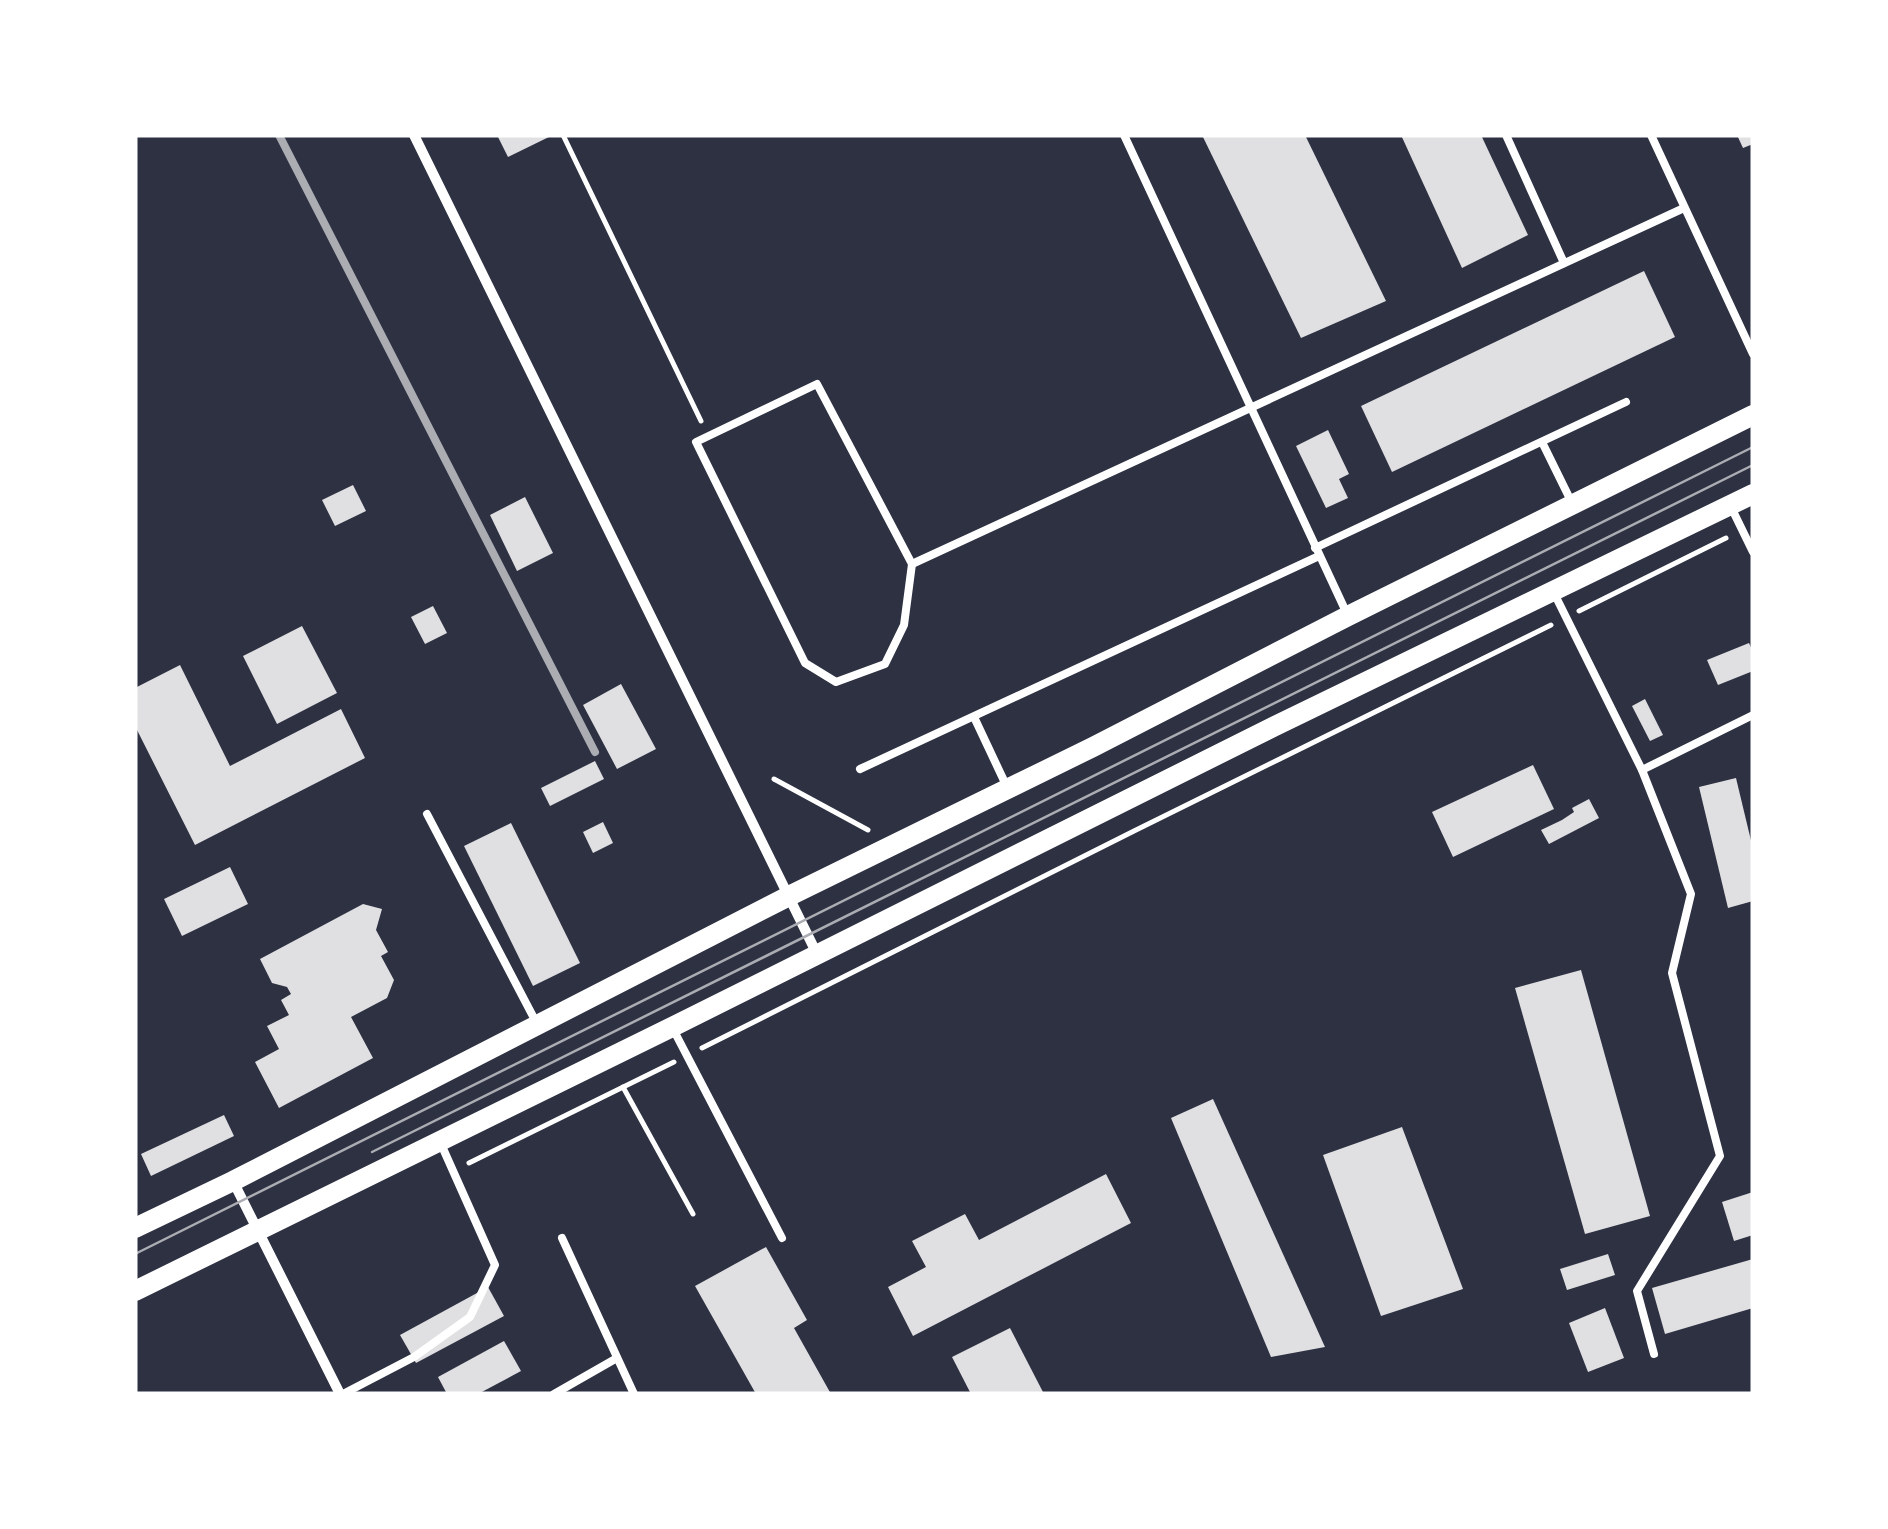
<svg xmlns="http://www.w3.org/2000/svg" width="1888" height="1529" font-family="'Open Sans',sans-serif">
	<rect width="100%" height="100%" fill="#2d3142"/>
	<!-- building -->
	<g fill="#e0e0e3">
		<path d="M497,135H553L508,157Z"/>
		<path d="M1202,135H1305L1386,301L1301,338Z"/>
		<path d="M1401,135H1481L1528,235L1462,268Z"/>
		<path d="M1737,135H1753V144L1743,148Z"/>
		<path d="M1644,271L1675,337L1392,472L1361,406Z"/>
		<path d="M1328,430L1349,474L1339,479L1348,498L1326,508L1296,446Z"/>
		<path d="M353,485L366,511L335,526L322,500Z"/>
		<path d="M525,497L553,553L517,571L490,515Z"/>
		<path d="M433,606L447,633L425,644L411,617Z"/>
		<path d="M302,626L337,693L277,724L243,656Z"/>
		<path d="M1749,643L1753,652V671L1718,685L1707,660Z"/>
		<path d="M180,665L230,766L341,709L365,758L195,845L135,726V688Z"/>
		<path d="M621,684L656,749L617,769L583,705Z"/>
		<path d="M1645,699L1663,735L1650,741L1632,706Z"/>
		<path d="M595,761L604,779L550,806L541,788Z"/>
		<path d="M1533,765L1554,809L1453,857L1432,812Z"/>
		<path d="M1736,778L1753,849V901L1728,908L1699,787Z"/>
		<path d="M1589,799L1599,818L1549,844L1541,830L1562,820L1574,812L1572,808Z"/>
		<path d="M603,822L613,843L593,853L583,832Z"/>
		<path d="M511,823L580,963L533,986L464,846Z"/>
		<path d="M230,867L248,904L182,936L164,899Z"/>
		<path d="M363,904L382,909L376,930L388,952L381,956L394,980L387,998L351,1017L373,1058L279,1108L255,1062L279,1049L267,1026L289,1015L281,1000L291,994L287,987L272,983L260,959Z"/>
		<path d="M1581,970L1650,1216L1585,1234L1515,988Z"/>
		<path d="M1213,1099L1325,1347L1271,1357L1171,1118Z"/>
		<path d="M224,1115L234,1136L151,1176L141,1154Z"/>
		<path d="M1402,1127L1463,1289L1381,1316L1323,1155Z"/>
		<path d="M1106,1174L1131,1223L913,1336L888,1287L926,1267L912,1241L965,1214L979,1240Z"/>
		<path d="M1753,1192V1235L1734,1241L1722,1202Z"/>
		<path d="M766,1247L807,1320L794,1328L831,1394H756L695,1286Z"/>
		<path d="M1608,1254L1615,1275L1567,1290L1560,1269Z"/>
		<path d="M1753,1259V1308L1665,1334L1652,1288Z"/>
		<path d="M488,1287L504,1316L416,1363L400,1335Z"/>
		<path d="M1605,1308L1624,1358L1588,1372L1569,1323Z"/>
		<path d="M1010,1328L1044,1394H971L952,1357Z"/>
		<path d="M504,1341L521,1371L478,1394H447L438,1377Z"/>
	</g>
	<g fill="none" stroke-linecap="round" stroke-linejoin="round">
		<!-- path -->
		<g stroke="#fff" stroke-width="5">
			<path d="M563,135L701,421"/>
			<path d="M1579,611L1726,538"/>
			<path d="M774,779L868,830"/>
			<path d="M702,1048L1134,831L1551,625"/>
			<path d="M623,1087L693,1214"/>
			<path d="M469,1163L674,1062"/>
		</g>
		<!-- service -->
		<g stroke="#fff" stroke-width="8">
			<path d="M1124,135L1348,616"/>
			<path d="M1506,135L1564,263"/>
			<path d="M1651,135L1753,354"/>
			<path d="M817,384L912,564L904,625L885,664L836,682L805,663L696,442Z"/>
			<path d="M1542,442L1571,501"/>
			<path d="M1732,509L1753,552"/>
			<path d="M1315,548L1626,402"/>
			<path d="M912,564L1684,208"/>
			<path d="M1555,595L1642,770L1691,894L1672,973L1720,1156L1637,1291L1654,1354"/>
			<path d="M974,717L1006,785"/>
			<path d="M860,769L1319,556"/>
			<path d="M1642,770L1753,715"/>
			<path d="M427,814L536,1022"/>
			<path d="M672,1027L782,1238"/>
			<path d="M562,1238L634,1394"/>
			<path d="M343,1394L414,1357L470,1317L495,1265L441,1144"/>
			<path d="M554,1394L617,1358"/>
		</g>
		<!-- minor -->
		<g stroke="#fff" stroke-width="10">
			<path d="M414,135L817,954"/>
			<path d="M233,1181L340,1394"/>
		</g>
		<!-- secondary -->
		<g stroke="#fff" stroke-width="20">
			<path d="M135,1228L233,1181L789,896L1093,747L1348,616L1753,415"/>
			<path d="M135,1291L672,1027L1273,727L1753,494"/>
		</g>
		<!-- tram -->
		<g stroke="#abadb3" stroke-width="2.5">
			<path d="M372,1152L1753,465"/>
			<path d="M135,1254L1753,447"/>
		</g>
		<!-- rail -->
		<path stroke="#abadb3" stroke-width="8" d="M279,135L595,752"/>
	</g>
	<!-- border -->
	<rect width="1888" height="1529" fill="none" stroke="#ffffff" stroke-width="275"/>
</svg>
